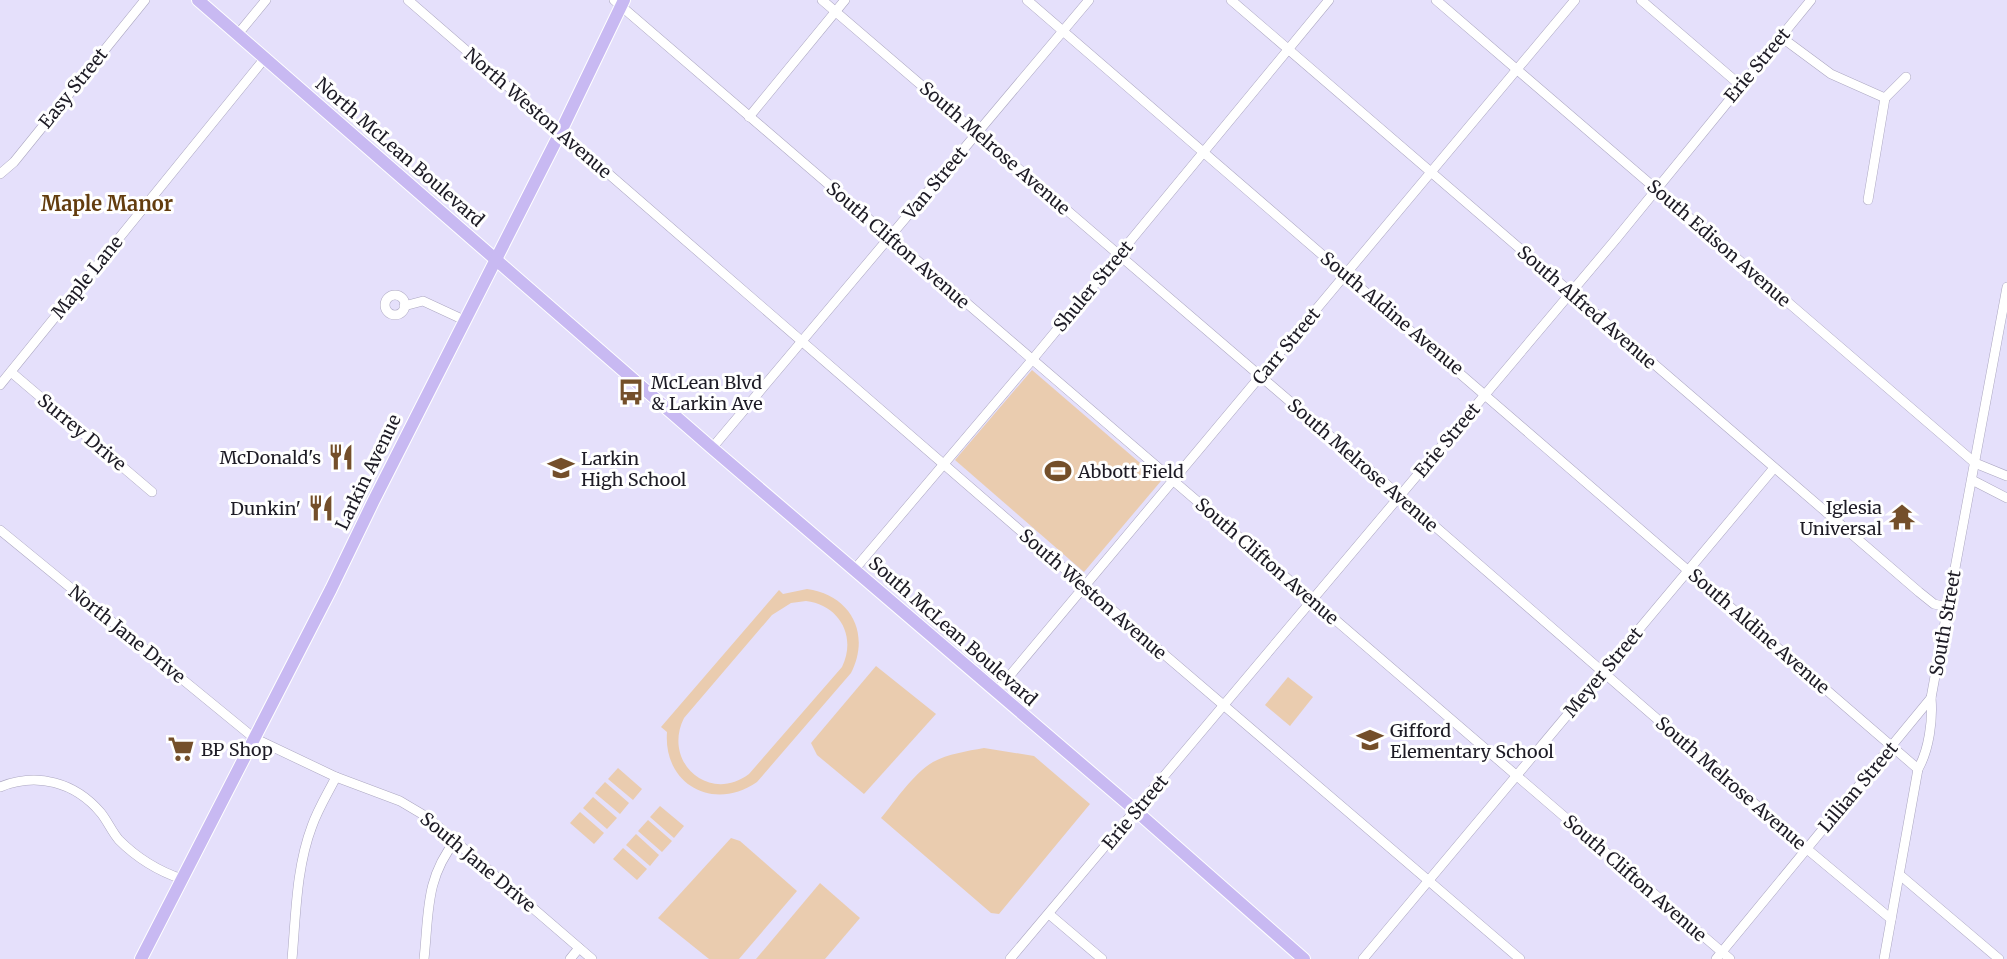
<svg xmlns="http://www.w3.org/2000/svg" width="2007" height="959" font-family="Merriweather,serif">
	<rect width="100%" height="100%" fill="#e5e0fb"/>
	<!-- green -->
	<g fill="#eaccaf" fill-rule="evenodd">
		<path d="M1032,370L1161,481L1084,572L955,460Z"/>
		<path d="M807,589C851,595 871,634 851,673L757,782C714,812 663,785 667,732L661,727L779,590L783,594ZM806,601C839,605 857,636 842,667L749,774C709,804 662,762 684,718L772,615L791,603Z"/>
		<path d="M876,666L936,714L864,794L817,755L811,743Z"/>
		<path d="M1288,677L1313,697L1290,726L1265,705Z"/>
		<path d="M984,748L1034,756L1090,804L999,914L991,913L881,818C897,799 912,775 933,762C948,754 967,751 984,748Z"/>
		<path d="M618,768L642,789L633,800L608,779Z"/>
		<path d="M605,782L629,803L620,814L595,793Z"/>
		<path d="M593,797L617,818L607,829L583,808Z"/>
		<path d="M660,806L684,826L674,838L650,817Z"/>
		<path d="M580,812L604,833L594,844L570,823Z"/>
		<path d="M648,820L672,841L662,852L638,831Z"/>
		<path d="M636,834L659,855L650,866L626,845Z"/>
		<path d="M731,838L740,841L797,891L739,959H709L658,918Z"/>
		<path d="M623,848L647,869L637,880L613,859Z"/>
		<path d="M820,883L860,918L825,959H756Z"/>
	</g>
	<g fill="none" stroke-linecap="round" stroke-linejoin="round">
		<!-- minor casing -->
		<g stroke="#aca7c1" stroke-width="10">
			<g id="minor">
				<path d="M408,0L1075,578L1520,959"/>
				<path d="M614,0L1730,959"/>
				<path d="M822,0L1400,496L1807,849L1891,919"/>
				<path d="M1027,0L1918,769"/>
				<path d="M1231,0L1919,592L1934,604L1947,607"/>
				<path d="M1436,0L1975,463L2007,476"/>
				<path d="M1641,0L1740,85"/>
				<path d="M238,34L266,0"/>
				<path d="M1781,37L1831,74L1885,98L1868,200"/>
				<path d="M1885,98L1906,77"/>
				<path d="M749,117L845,0"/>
				<path d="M0,174L14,162L145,0"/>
				<circle cx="395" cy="305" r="10"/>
				<path d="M404,306L423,301L464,320"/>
				<path d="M11,372L152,492"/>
				<path d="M0,385L265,58"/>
				<path d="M712,448L1089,0"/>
				<path d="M1972,480L2007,498"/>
				<path d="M0,530L254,738L336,777L400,801L427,817L592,959"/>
				<path d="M854,570L1032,360L1329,0"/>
				<path d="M996,692L1575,0"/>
				<path d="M0,787C37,772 75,782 101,813C108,822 112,832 119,840C137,858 158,871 182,879"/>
				<path d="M1900,875L1999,959"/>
				<path d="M1049,914L1102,959"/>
				<path d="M292,959C296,915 296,868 312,826C318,809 328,793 336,777"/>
				<path d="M424,959C429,913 425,878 456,840"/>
				<path d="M570,959L579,948"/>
				<path d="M1010,959L1616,239L1811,0"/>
				<path d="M1363,959L1774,468"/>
				<path d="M1716,959L1931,698"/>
				<path d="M1884,959L1918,769C1929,750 1933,720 1931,698L2007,287"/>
			</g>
		</g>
		<!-- major casing -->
		<g stroke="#fff" stroke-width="14">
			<g id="major">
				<path d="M198,0L712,448L1136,811L1304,959"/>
				<path d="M141,959L331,589L373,502L561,131L624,0"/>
			</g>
		</g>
		<!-- minor -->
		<use href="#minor" stroke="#fff" stroke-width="9"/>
		<!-- major -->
		<use href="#major" stroke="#c8b9f2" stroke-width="12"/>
	</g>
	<!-- icons -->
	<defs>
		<g id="bus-bare" transform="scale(2.07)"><path d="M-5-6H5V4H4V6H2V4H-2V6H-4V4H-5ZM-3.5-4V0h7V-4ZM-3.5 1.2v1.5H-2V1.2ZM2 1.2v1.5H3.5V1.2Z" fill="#744f2a" stroke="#fff" stroke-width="2.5" paint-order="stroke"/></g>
		<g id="restaurant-bare" transform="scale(2.07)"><path d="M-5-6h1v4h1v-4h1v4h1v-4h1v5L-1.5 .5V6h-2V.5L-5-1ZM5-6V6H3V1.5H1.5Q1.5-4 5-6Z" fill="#744f2a" stroke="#fff" stroke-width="2.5" paint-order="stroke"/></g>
		<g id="school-bare" transform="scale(2.07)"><path d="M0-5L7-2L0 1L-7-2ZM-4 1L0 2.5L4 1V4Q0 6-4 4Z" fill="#744f2a" stroke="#fff" stroke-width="2.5" paint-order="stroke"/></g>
		<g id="stadium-bare" transform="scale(2.07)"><path d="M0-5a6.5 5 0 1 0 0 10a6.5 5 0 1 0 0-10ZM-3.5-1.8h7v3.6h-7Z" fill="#744f2a" stroke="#fff" stroke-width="2.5" paint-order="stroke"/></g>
		<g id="temple-bare" transform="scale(2.07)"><path d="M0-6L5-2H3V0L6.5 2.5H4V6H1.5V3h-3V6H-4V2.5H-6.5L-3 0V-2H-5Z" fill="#744f2a" stroke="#fff" stroke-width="2.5" paint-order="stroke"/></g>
		<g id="supermarket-bare" transform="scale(2.07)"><path d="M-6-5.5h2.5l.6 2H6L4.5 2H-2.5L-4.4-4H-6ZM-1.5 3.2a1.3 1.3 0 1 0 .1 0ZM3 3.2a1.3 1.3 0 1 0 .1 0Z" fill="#744f2a" stroke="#fff" stroke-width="2.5" paint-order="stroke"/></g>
	</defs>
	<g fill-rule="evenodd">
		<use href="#bus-bare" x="631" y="392"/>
		<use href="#restaurant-bare" x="341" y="457"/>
		<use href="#school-bare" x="561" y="468"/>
		<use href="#stadium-bare" x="1058" y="471"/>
		<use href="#restaurant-bare" x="321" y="508"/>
		<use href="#temple-bare" x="1902" y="517"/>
		<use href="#school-bare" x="1370" y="740"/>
		<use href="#supermarket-bare" x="181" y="749"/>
	</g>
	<g text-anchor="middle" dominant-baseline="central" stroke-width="6" stroke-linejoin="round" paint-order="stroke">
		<!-- street labels -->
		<g font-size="18" fill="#1d1b25" stroke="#fff">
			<text transform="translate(1757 65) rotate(-50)">Erie Street</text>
			<text transform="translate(73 88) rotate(-51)">Easy Street</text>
			<text transform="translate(538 113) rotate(41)">North Weston Avenue</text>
			<text transform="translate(995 148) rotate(41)">South Melrose Avenue</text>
			<text transform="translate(400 152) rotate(41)">North McLean Boulevard</text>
			<text transform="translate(935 183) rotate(-50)">Van Street</text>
			<text transform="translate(1719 243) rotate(41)">South Edison Avenue</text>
			<text transform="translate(898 245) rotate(41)">South Clifton Avenue</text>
			<text transform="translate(87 277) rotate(-51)">Maple Lane</text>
			<text transform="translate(1093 286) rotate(-50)">Shuler Street</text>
			<text transform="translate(1587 307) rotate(41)">South Alfred Avenue</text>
			<text transform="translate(1392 313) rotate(40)">South Aldine Avenue</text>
			<text transform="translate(1286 346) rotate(-50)">Carr Street</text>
			<text transform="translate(82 432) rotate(40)">Surrey Drive</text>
			<text transform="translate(1447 440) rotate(-50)">Erie Street</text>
			<text transform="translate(1363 465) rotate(41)">South Melrose Avenue</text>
			<text transform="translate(368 472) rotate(-64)">Larkin Avenue</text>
			<text transform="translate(1267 561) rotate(41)">South Clifton Avenue</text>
			<text transform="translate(1093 594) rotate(41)">South Weston Avenue</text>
			<text transform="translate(1945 623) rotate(-80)">South Street</text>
			<text transform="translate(953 631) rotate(41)">South McLean Boulevard</text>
			<text transform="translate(1759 631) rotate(41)">South Aldine Avenue</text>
			<text transform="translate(127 634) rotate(39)">North Jane Drive</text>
			<text transform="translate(1603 672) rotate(-50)">Meyer Street</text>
			<text transform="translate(1731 783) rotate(41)">South Melrose Avenue</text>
			<text transform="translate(1858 787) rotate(-50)">Lillian Street</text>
			<text transform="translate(1135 812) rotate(-50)">Erie Street</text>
			<text transform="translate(478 862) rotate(40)">South Jane Drive</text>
			<text transform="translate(1635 878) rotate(41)">South Clifton Avenue</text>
		</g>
		<!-- poi labels -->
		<g font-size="18" fill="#1d1b25" stroke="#fff" text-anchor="start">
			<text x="651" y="382">McLean Blvd<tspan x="651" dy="21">&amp; Larkin Ave</tspan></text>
			<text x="321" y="457" text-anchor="end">McDonald's</text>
			<text x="581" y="458">Larkin<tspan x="581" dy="21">High School</tspan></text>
			<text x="1078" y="471">Abbott Field</text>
			<text x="1882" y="507" text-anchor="end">Iglesia<tspan x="1882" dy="21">Universal</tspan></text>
			<text x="301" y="508" text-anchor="end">Dunkin'</text>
			<text x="1390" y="730">Gifford<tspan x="1390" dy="21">Elementary School</tspan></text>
			<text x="201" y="749">BP Shop</text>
		</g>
		<!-- neighbourhood labels -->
		<g font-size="20" font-weight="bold" fill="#633c0e" stroke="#fff">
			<text x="107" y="203">Maple Manor</text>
		</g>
	</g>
</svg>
